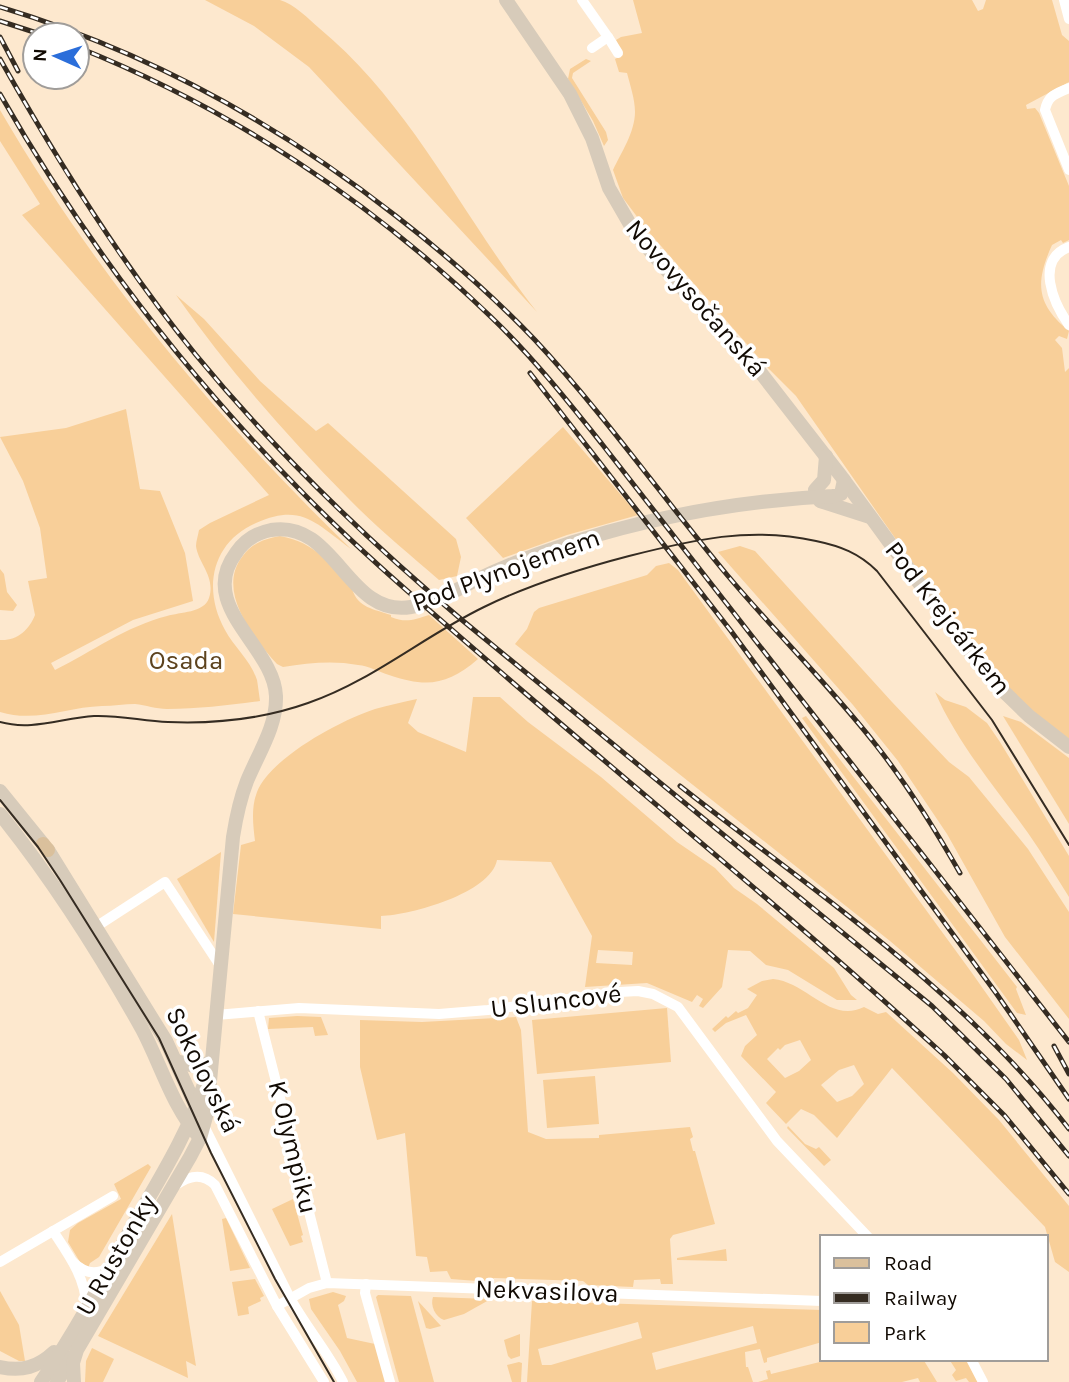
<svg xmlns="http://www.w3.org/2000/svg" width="1069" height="1382" font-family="Karla,sans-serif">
	<rect width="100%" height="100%" fill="#fde8ce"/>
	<!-- green -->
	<g fill="#f8cf99" fill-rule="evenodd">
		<path d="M205,0C220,0 269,0 280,0C294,4 309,19 319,28C412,105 464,219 537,312L309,67L254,26Z"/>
		<path d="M633,0H972L978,11L983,9L986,0H1052L1062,35L1069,41V82L1026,105L1027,109L1035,108L1039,113L1069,186V240L1063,243L1061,240L1052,245C1035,283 1036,304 1069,331L1067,339L1059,336L1055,340L1062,348L1065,372L1069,368V739L1028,708L982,658L902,548L796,396L766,366L647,230L623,198L613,170C621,153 635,132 635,112C635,99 630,85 627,73L619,72L615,59L623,55L616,40L621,37L642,33Z"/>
		<path d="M586,59L591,61L573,73L572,78L606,132L608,140L604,146L593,121L568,79L570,69Z"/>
		<path d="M0,110C95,274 216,418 351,549C315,523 302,503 256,523C212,542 202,589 225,630C234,647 251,661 257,680C258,686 259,694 260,701C229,705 199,709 167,709C156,709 146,705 135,704C125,704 113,706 102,706C67,707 36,723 0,712V640C17,641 29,630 35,615L28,581L47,578L40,528L23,481L0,437L66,428L126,409L140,489L160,491L185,553L193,601L133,620L51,663L55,670C91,652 127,626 167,616C180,612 204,613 209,598C216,577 198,563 196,546C196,541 198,536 199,530L210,523L269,495L22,215L40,204L0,141Z"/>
		<path d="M176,295L204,319L260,381L316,431L328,423L456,539L461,557L457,576L439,580C408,553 376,527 348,498C285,434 227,368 176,295Z"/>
		<path d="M563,427L638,515L567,535L503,558L466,518Z"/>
		<path d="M280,536C317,543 328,563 352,589C358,608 374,609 391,615V617C405,623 414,620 429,615L478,659C448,685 427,688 389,675C379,672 369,666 358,665C333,660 308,663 283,667L277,664C254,639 216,591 242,557C252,543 264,539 280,536Z"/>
		<path d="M740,546L755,551L892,702L949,762L969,777L1028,849L1069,912V1019L1005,937L947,834L898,761L853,705L718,552Z"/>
		<path d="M669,563L678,570L972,973L1019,1040L1027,1060L1006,1044L984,1021L890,941L515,644L527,629L534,612L539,608L647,575L656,566Z"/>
		<path d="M0,569L4,574L7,592L17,605L13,611L0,610Z"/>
		<path d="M935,692L945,700L966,707L987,723L1000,742L1069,856V897C1055,875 1042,853 1028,833C995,787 958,744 935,692Z"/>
		<path d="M473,697H500L528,722L601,777L677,842L715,868L734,888L757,904L834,968L851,995L857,1000H837L788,970L766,965L750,951L728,950L722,987L703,1008L699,1006L703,999L697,995L692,1002L647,983L585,987L592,936L551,862L497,860C491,893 411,915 381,916V929L233,914L241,845L255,841C253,825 251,807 257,792C270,758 341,720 375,709C389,705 403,702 417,699L408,723L418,732L466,752ZM598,950L633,952L632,965L596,963Z"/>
		<path d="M806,716L1017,987L1016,989L1026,1015L1017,1013L802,718Z"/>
		<path d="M1003,716L1021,722L1069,758V824Z"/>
		<path d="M221,852L214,942L177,879Z"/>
		<path d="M773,979C807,982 830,1024 864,1007L878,1014L886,1012L953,1073L999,1120L1069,1206V1272L1055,1262L1045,1227L892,1068L837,1138L814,1115L801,1109L786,1124L766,1103L776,1092L741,1056L745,1046L757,1035L746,1015L726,1023L715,1032L712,1029L726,1016L728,1018L736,1011L738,1013L748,1008L757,995L747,989L762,981ZM800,1040L811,1060L799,1071L785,1078L767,1059L778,1048L780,1050L785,1045ZM854,1065L864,1084L852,1096L837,1102L821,1085L839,1070Z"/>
		<path d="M667,1008L671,1062L537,1074L532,1020Z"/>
		<path d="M297,1016L321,1017L328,1035L315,1036L313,1027L268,1029L269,1018Z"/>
		<path d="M516,1017L521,1030L528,1132L546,1139L599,1138V1135L690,1127L693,1137L690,1139L693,1151H695L715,1224L673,1235L670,1239L673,1284H661L660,1279L634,1280L633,1287L588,1285L583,1281L494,1278L490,1282L451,1279L447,1271L430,1272L427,1257L416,1256L405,1133L377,1140L360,1067V1020L422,1022Z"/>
		<path d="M595,1076L599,1124L547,1128L543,1080Z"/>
		<path d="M788,1126L805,1144L816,1149L819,1147L831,1160L824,1166L787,1128Z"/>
		<path d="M148,1164L151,1167L99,1257L90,1263L88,1268L80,1262L68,1242L70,1230L78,1223L121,1199L114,1184Z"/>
		<path d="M293,1199L303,1235L301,1236L303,1242L290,1246L272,1209Z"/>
		<path d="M172,1214L196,1366L186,1361L188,1378L98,1336Z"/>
		<path d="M226,1218L250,1268L230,1271L222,1219Z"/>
		<path d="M726,1249L727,1261L677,1260V1258Z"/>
		<path d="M255,1279L264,1296L260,1298L261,1301L248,1307L249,1314L238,1316L232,1282Z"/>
		<path d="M0,1291L19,1325L25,1361H19L0,1351Z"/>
		<path d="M333,1292L346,1296L344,1301L338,1305L347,1338L375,1344L386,1382H357L340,1351L311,1309L309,1299Z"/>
		<path d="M378,1295L411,1296L434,1382H399L376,1297Z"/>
		<path d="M433,1297L489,1299V1300L464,1314L444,1320C435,1317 430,1305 433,1297Z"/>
		<path d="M418,1301L441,1326L430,1329L426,1328Z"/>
		<path d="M532,1301L822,1310V1342L767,1358V1362L764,1363L760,1349L745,1352L746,1367H748L753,1382H527ZM638,1322L642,1338L551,1365H542L538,1349ZM753,1326L757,1343L656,1370L652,1353Z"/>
		<path d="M520,1334V1356L511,1359L508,1356L504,1340Z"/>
		<path d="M92,1348L114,1359L103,1382H85L86,1361Z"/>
		<path d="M832,1359H923L937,1382H920L918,1378L902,1382H758L768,1379L766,1371L770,1370L771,1374Z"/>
		<path d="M949,1359H966L978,1382H969L966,1378L956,1381L952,1375L956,1370Z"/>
		<path d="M519,1362L522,1363L521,1382H512L507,1365Z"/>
	</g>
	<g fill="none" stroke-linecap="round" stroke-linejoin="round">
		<!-- street -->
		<g stroke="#fff" stroke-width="10">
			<path d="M582,0L608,37L592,48"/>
			<path d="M1064,0L1069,19"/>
			<path d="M608,37L618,53"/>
			<path d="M1069,88C1056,94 1048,95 1045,110L1069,170"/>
			<path d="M1069,247C1034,260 1054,304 1069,325"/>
			<path d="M91,930L165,882L221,967"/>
			<path d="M258,1011L327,1283"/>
			<path d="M216,1015L299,1008L439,1014L488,1010L620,992L638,991L653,994L678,1007L777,1141L868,1237"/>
			<path d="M204,1126L290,1298C306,1327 328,1352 343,1382"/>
			<path d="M176,1185C189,1176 202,1172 215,1185L277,1306L324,1382"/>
			<path d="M53,1231C68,1254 86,1278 86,1306"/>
			<path d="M0,1262L113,1196"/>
			<path d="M73,1262C84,1273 96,1276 109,1267"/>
			<path d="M366,1284L365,1293L390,1382"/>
			<path d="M277,1306L309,1288L327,1283L822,1301"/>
			<path d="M971,1359L983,1382"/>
		</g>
		<!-- secondary -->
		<g stroke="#d7cbba" stroke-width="14">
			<path d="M506,0L570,94L592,138L609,188L635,233L681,287L754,364L841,476L962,642L996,684L1029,716L1069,747"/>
			<path d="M815,490L824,480L826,456"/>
			<path d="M820,501L870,517"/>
			<path d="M0,791L43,844"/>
			<path d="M0,814C54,881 100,954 142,1029C161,1065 173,1108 200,1138"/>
			<path d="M48,850L166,1041L197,1109"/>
			<path d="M176,1061L194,1066L210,1063"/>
			<path d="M0,1367C22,1372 38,1367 54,1352"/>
			<path d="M41,1382C75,1332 104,1278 133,1225C160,1178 189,1132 205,1081"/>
			<path d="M57,1382L72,1357"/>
			<path d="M74,1382L73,1363L77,1350L190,1157L200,1138L207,1113L233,837C236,818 240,799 247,781C258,754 277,726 276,696C274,646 196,606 236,553C244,541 256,533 271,530C336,519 347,618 411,607C433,604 454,591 474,581C495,571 516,562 538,554C633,520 732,501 833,496L841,494L844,480"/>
		</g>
		<!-- primary -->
		<path stroke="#dac09c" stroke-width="14" d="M43,844L48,850"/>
		<!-- tram -->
		<g stroke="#352c22" stroke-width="2">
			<path d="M0,722C32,731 62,718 94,716C119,715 143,721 168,722C216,724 263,719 308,703C372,681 424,636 484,607C531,584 579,569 629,556C692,540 751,526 816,541C840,546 859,553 877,571L992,720L1069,845"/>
			<path d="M0,800L38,847L60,880L159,1038L211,1153L275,1279L334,1382"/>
		</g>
		<!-- rail casing -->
		<g stroke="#352c22" stroke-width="5">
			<g id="rail">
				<path d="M0,7C146,51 276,122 396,216C445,254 492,295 535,340C604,414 663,498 728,576C776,633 830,686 876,745C908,786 935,829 960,873"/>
				<path d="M0,21L43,35"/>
				<path d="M0,37L18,71"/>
				<path d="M77,47C230,108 371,201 490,316C531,355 566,399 602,444L1069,1042"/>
				<path d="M0,59C58,162 121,263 196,355C276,452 366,539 462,620L932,1006L1006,1079L1069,1156"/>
				<path d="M0,94C82,238 183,371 299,489C366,558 439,618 511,681C655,805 803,926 944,1055L1005,1116L1069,1194"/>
				<path d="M530,373L731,631L996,993L1069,1099"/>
				<path d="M680,786C815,892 964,992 1069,1129"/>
				<path d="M1054,1046L1069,1074"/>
			</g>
		</g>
		<!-- rail -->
		<use href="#rail" stroke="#fff" stroke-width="2.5" stroke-dasharray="8" stroke-linecap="butt"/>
	</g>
	<g text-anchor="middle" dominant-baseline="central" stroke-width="7" stroke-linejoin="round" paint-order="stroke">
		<!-- street labels -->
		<g font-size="26" fill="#110a03" stroke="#fff">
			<text transform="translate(696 298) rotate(49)">Novovysočanská</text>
			<text transform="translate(506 570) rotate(-20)">Pod Plynojemem</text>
			<text transform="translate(948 618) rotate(52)">Pod Krejcárkem</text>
			<text transform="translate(556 1001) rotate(-7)">U Sluncové</text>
			<text transform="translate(203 1070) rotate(64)">Sokolovská</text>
			<text transform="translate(293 1147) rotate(76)">K Olympiku</text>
			<text transform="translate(116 1255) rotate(-60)">U Rustonky</text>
			<text transform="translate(547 1291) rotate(2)">Nekvasilova</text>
		</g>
		<!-- park labels -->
		<g font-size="26" fill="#5d431e" stroke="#fff">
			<text x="186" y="660">Osada</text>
		</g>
	</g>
	<!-- legend -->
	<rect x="820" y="1235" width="228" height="126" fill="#ffffff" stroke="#a09d9a" stroke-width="2"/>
	<rect x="834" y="1258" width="35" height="10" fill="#dac09c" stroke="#a09d9a" stroke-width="2"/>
	<text x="884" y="1270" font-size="21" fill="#110a03">Road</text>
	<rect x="834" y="1293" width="35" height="10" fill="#352c22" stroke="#a09d9a" stroke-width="2"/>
	<text x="884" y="1305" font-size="21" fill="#110a03">Railway</text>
	<rect x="834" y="1322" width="35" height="21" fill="#f8cf99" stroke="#a09d9a" stroke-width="2"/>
	<text x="884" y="1340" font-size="21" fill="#110a03">Park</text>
	<!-- north arrow -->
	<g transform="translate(56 56) rotate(273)"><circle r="33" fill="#ffffff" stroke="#a09d9a" stroke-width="2"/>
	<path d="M0-5L12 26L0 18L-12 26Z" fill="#2b6eda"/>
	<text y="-10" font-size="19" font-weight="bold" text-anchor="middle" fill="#110a03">N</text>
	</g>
</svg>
